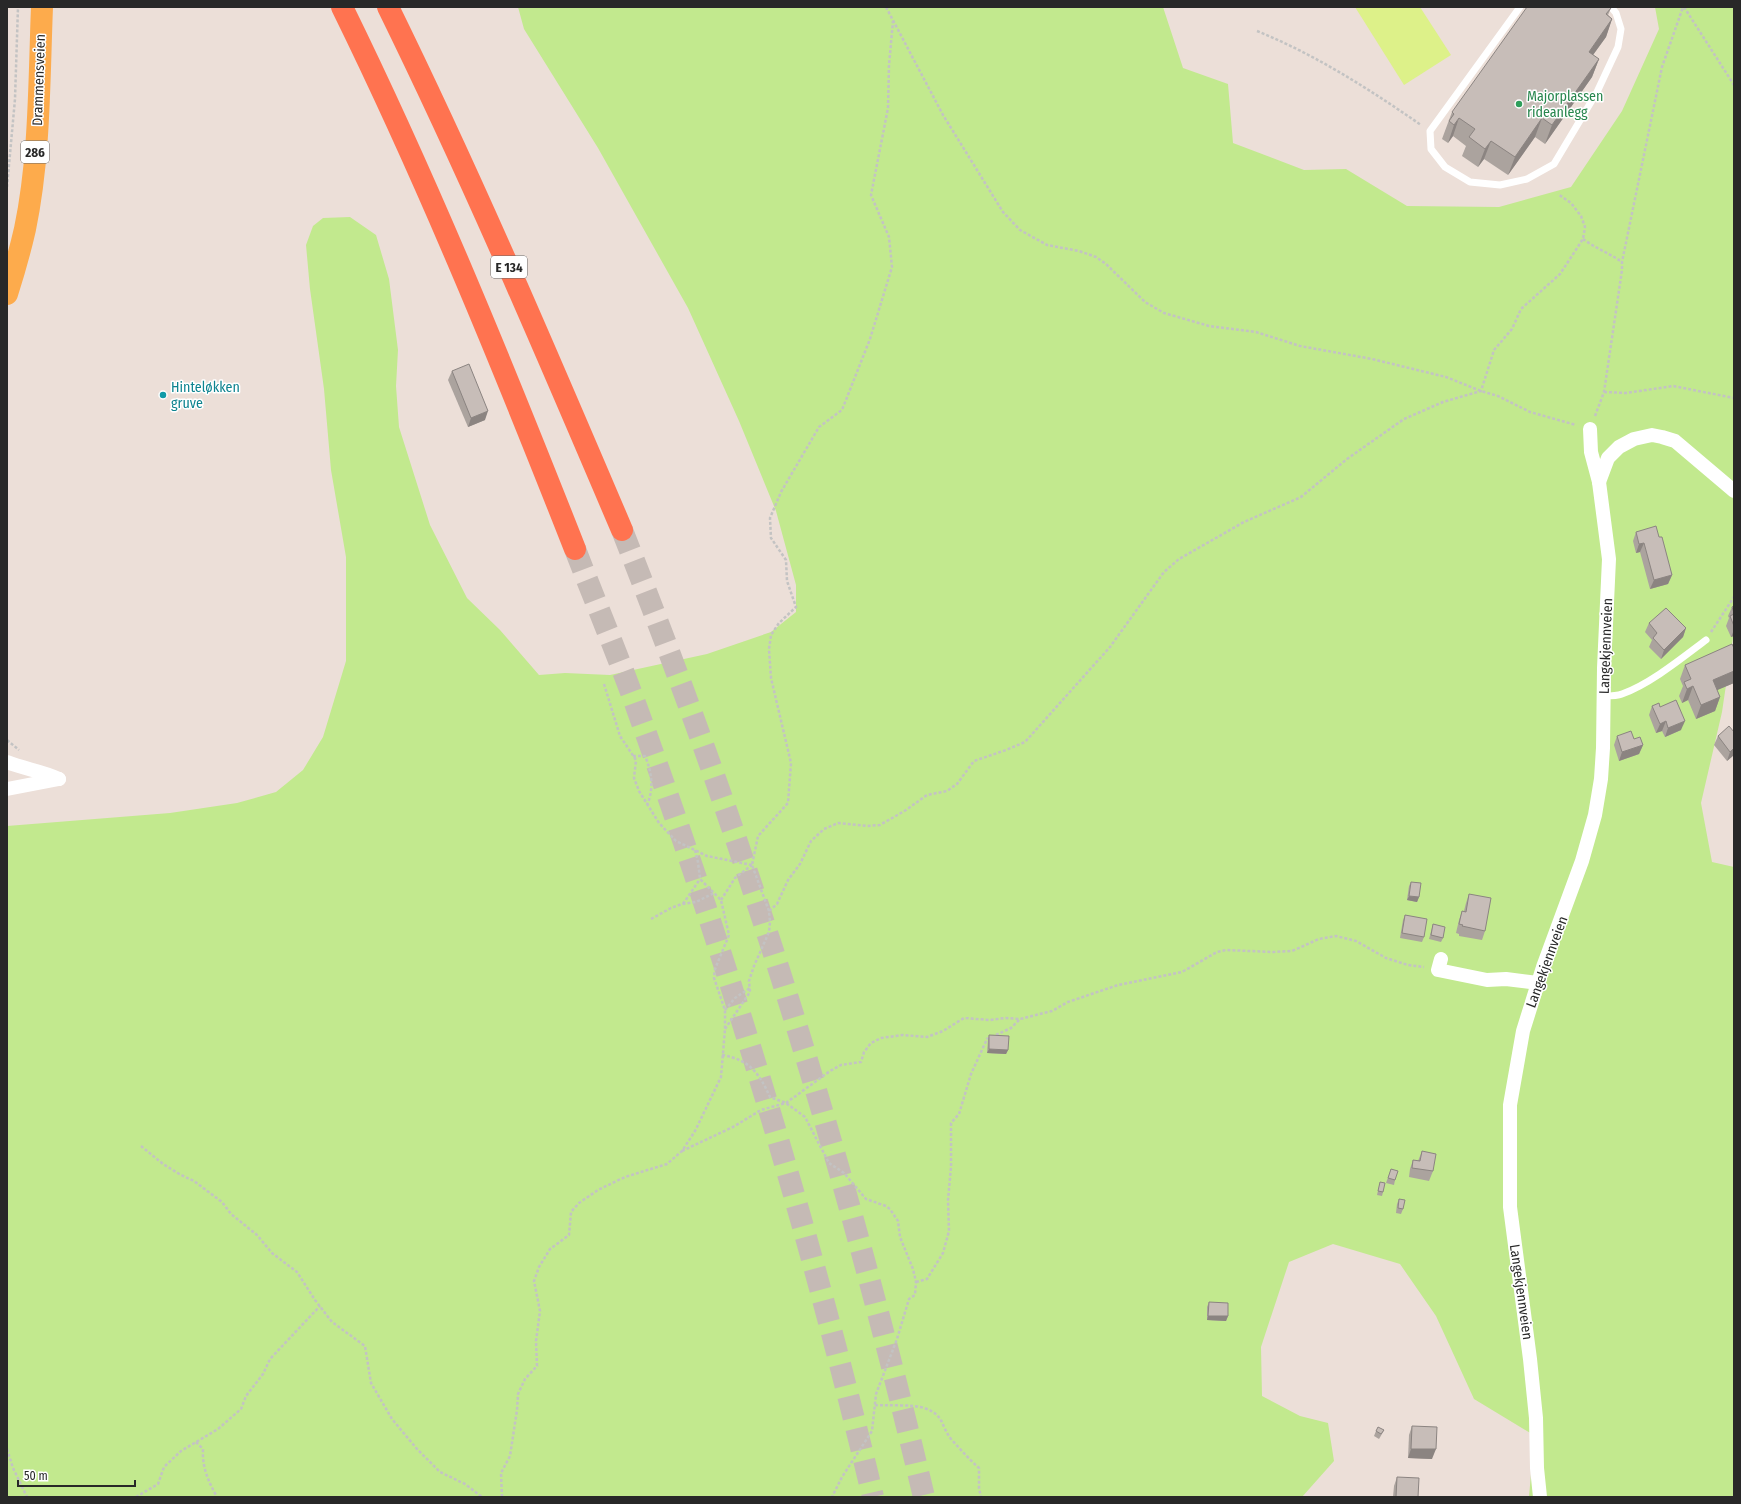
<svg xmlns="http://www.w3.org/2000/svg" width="1741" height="1504" font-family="'Fira Sans Condensed',sans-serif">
	<rect width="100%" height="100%" fill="#ecdfd8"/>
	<!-- green -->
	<path fill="#c2e98e" d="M518,7H1163L1183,68L1228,84L1233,143L1304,170L1346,169L1407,206L1499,207L1571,187L1622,111L1659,29L1655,7H1734V631L1722,712L1701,803L1712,862L1734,867V1497H1529L1531,1474L1532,1434L1474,1399L1436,1316L1400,1264L1333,1244L1289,1262L1261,1347L1262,1396L1300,1416L1328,1423L1334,1461L1302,1497H7V826L170,813L237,803L276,792L303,770L323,737L346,661V557L331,470L324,389L310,289L306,245L313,226L323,218L350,217L376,235L389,279L398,350L396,386L399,427L430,525L467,598L500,630L539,675L565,673L610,675L707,654L771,632L796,612V585L776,511L739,421L688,308L598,148L524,29Z"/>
	<!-- pitch -->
	<path fill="#ddf189" d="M1355,7H1420L1451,55L1404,85Z"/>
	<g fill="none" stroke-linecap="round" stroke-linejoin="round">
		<!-- highway-tunnel -->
		<g stroke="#c5bab5" stroke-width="22" stroke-dasharray="22 11" stroke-linecap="butt">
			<path d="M622,530C665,639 706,749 743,860C814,1070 873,1282 924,1497"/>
			<path d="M575,549C595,601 616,651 635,703C729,963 809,1228 873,1497"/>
		</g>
		<!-- path -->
		<g stroke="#c3c3c3" stroke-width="2.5" stroke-dasharray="3 2" stroke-linecap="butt">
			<path d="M886,7L943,115L1003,212L1020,230L1047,245L1079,251L1096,257L1106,264L1145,302L1164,313L1209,326L1256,332L1300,346L1372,359L1446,377L1481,391L1498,396L1530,412L1576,425"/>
			<path d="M1684,7L1734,85"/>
			<path d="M1257,31C1316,55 1369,89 1421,125"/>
			<path d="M7,187L15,99L18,7"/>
			<path d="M1583,239C1595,248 1609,253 1622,262"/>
			<path d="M1604,392L1626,393L1673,386L1734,398"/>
			<path d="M1595,416L1604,392L1622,270V262L1662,67L1683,7"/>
			<path d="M1711,632L1734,597"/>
			<path d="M604,684L620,736L636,760L634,778L639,791L659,823L676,841L707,856L752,865"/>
			<path d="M7,740L19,750"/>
			<path d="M633,756H645C652,772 654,789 647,805"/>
			<path d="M721,900L735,878L752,865"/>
			<path d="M683,904L700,879"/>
			<path d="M769,911L752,865L758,836L788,803L791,763L771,678L769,649L771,635L779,623L796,607L787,581L786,560L771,538L770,518L781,492L819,427L842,410L870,339L892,267L889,237L871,195L888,108L889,65L893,21"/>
			<path d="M651,919L671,908L682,904L696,902L714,893"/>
			<path d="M725,1010L735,998L750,988"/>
			<path d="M725,1029L750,992L749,981L754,966L769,932L770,922L769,911L777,904L788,880L800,864L811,841L824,829L838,823L867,826L880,825L906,810L927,795L947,791L957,784L974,761L1006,750L1025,742L1110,647L1164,572L1179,559L1244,522L1301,497L1347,459L1404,419L1443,402L1481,391L1494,350L1512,329L1521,309L1560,274L1583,239L1585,227L1581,216L1571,203L1558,194"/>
			<path d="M722,1055C750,1060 759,1073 770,1097L786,1103L805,1117L829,1163L844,1173L866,1199L886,1206L890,1209L898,1221L900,1237L913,1269L916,1282L915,1295L909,1299L897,1339L876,1394L872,1431L842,1477L832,1497"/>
			<path d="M141,1146L163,1164L181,1175L194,1181L222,1202L231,1214L257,1235L272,1253L297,1272L315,1300L332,1322L365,1346L371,1383L392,1419L417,1449L440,1472L465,1484L482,1497"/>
			<path d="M682,1151L733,1127L761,1110L786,1103L830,1071L841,1065L861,1062L864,1052L871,1043L881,1038L903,1035L927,1037L943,1031L964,1018L990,1020L1005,1018L1020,1019L1052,1011L1068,1002L1118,985L1182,972L1217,952L1226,950L1273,952L1292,951L1319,939L1336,936L1356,941L1386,958L1408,965L1424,967"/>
			<path d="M916,1282L927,1279L943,1253L949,1231L948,1200L951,1167V1123L959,1114L971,1074L987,1039L1011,1028L1019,1020"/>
			<path d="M875,1405C887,1406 913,1404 924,1408C945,1415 940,1425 951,1439C960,1449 969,1459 979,1468V1488L981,1497"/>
			<path d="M196,1442L203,1449C202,1467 208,1481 217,1497"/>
			<path d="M7,1449L13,1468L27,1497"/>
			<path d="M136,1497L158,1484L164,1467L181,1451L218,1429L241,1409L246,1396L263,1374L270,1359L320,1306"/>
			<path d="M502,1497L501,1473L510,1456L517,1410L518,1394L525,1379L537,1366L536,1341L540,1311L534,1281L539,1267L550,1249L569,1235L571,1212L579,1203L598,1190L625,1177L667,1164L682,1151L695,1131L721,1077L725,1029V1010L714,978L715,969L729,935L721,900L700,879L698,862L695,850"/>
		</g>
		<!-- lane -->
		<g stroke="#fff" stroke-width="7">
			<path d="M1520,7L1430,131L1431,149L1445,167L1470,182L1500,185L1527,179L1554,164L1597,92L1618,47L1621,29L1616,13L1611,7"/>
			<path d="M1604,696C1610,696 1617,696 1622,694C1650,684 1682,658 1706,640"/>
		</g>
		<!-- street -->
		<g stroke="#fff" stroke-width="14">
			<path d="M1599,482L1608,458L1619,447L1634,439L1652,435L1662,437L1675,441L1734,491"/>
			<path d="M7,762C24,769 43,771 59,779"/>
			<path d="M7,789L59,779"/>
			<path d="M1441,959L1438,970L1487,980L1506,979L1538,983"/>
			<path d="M1540,1497L1537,1468L1536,1418L1530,1359L1510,1207V1105L1523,1031L1543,967L1582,861L1595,815L1601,779L1603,748L1604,668L1609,559L1599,482L1591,452L1590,429"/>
		</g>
		<!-- primary -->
		<path stroke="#fdab4c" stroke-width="22" d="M7,294C14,272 20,251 25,229C40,157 39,81 42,7"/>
		<!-- highway -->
		<g stroke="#ff7350" stroke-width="22">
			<path d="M342,7C429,184 503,366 575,549"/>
			<path d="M388,7C472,178 547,354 622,530"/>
		</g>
	</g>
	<!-- wall -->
	<g fill="#aba39e">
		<path d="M1611,8L1608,15L1612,19L1606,37L1593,55L1599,59L1592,77L1545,144L1535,137L1508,175L1484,159L1478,167L1462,156L1466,146L1453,136L1448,143L1442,139L1452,112Z"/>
		<path d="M452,371L485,420L468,427L448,380Z"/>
		<path d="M1636,532L1659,537L1672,575L1668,584L1650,589L1640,552L1636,553L1633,541Z"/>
		<path d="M1734,606V636L1731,637L1726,626L1729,618L1728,616L1732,607Z"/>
		<path d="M1649,623L1686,628L1683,637L1661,659L1649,647L1652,640L1645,632Z"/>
		<path d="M1734,648V683L1717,690L1720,697L1715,711L1696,719L1688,700L1682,703L1679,696L1683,686L1680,679L1685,665Z"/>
		<path d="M1652,706L1660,707L1681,730L1665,737L1662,731L1656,733L1649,715Z"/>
		<path d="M1734,732V755L1727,761L1714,745L1718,736Z"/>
		<path d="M1617,736L1634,739L1643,745L1639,754L1619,761L1614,745Z"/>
		<path d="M1411,882L1419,897L1417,902L1407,900L1409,886Z"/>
		<path d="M1469,894L1485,931L1482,940L1459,936V934L1456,933L1459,920L1462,911H1464L1466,903Z"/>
		<path d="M1405,915L1424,937L1422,942L1400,938L1403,920Z"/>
		<path d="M1433,924L1443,938L1441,942L1429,939Z"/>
		<path d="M989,1035L1008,1050L1006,1054L987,1053L988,1040Z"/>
		<path d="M1422,1151L1433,1171L1429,1181L1409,1177L1410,1169L1413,1160L1418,1161Z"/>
		<path d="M1391,1169L1395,1180L1394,1185L1386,1183Z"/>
		<path d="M1380,1182L1383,1192L1382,1196L1377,1195Z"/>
		<path d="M1399,1199L1403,1209L1401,1214L1396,1213L1397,1204Z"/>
		<path d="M1209,1302L1228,1316L1226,1321L1207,1320V1307Z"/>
		<path d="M1412,1426L1432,1459L1408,1458L1409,1435Z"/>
		<path d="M1384,1430L1382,1434L1379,1439L1374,1436L1376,1431Z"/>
		<path d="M1397,1477L1418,1497H1393L1394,1486Z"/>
	</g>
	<!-- shaded-wall -->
	<g fill="#8b8481">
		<path d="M1612,19L1606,37L1582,70L1589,52Z"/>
		<path d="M1599,59L1592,77L1545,144L1552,125Z"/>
		<path d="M1459,118L1453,136L1448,143L1454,125Z"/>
		<path d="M1542,118L1535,137L1508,175L1515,157Z"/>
		<path d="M1491,141L1484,159L1478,167L1485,149Z"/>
		<path d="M488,411L485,420L468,427L471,418Z"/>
		<path d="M1644,543L1640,552L1636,553L1639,544Z"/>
		<path d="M1672,575L1668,584L1650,589L1654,580Z"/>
		<path d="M1686,628L1683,637L1661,659L1664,650Z"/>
		<path d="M1734,630V636L1731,637Z"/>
		<path d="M1734,671V683L1708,694L1713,680Z"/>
		<path d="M1693,686L1688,700L1682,703L1687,689Z"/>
		<path d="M1720,697L1715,711L1696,719L1701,705Z"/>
		<path d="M1666,721L1662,731L1656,733L1660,724Z"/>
		<path d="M1685,721L1681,730L1665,737L1668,728Z"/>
		<path d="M1643,745L1639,754L1619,761L1622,752Z"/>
		<path d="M1734,748V755L1727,761L1730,752Z"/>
		<path d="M1409,896L1419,897L1417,902L1407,900Z"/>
		<path d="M989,1049L1008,1050L1006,1054L987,1053Z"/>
		<path d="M1208,1316H1228L1226,1321L1207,1320Z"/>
		<path d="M1411,1449H1436L1432,1459L1408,1458Z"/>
	</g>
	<!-- building -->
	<g fill="#c7bdb8" stroke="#8b8481">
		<path d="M1527,7H1609L1611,8L1606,14L1612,19L1589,52L1599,59L1552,125L1542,118L1515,157L1491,141L1485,149L1469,137L1475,129L1459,118L1454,125L1449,121L1454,114L1452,112Z"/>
		<path d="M469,364L488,411L471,418L452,371Z"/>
		<path d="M1656,526L1659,537H1662L1672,575L1654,580L1644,543L1639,544L1636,532Z"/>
		<path d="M1734,606V613L1732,607Z"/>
		<path d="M1666,608L1686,628L1664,650L1653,638L1657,633L1649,623Z"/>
		<path d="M1734,614V626L1730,616Z"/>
		<path d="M1732,644L1734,648V671L1713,680L1720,697L1701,705L1693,686L1687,689L1684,682L1691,679L1685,665Z"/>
		<path d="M1676,700L1685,721L1668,728L1666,721L1660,724L1652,706L1659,703L1660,707Z"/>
		<path d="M1729,726L1734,732V748L1730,752L1718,736Z"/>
		<path d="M1631,731L1634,739L1640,737L1643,745L1622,752L1617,736Z"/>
		<path d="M1411,882L1421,883L1419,897L1409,896Z"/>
		<path d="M1469,894L1491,898L1485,931L1462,926L1463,925L1459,924L1462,911L1466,912Z"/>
		<path d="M1405,915L1427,919L1424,937L1402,933Z"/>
		<path d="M1433,924L1445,927L1443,938L1431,935Z"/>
		<path d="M989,1035L1009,1036L1008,1050L989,1049Z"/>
		<path d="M1422,1151L1436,1154L1433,1171L1412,1168L1413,1160L1420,1161Z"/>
		<path d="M1391,1169L1398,1171L1395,1180L1388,1178Z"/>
		<path d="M1380,1182L1385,1183L1383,1192L1378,1191Z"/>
		<path d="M1399,1199L1405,1200L1403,1209L1398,1208Z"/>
		<path d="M1209,1302L1228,1303V1316H1208Z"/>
		<path d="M1412,1426L1437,1427L1436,1449H1411Z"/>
		<path d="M1378,1427L1384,1430L1381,1434L1376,1431Z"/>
		<path d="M1397,1477L1419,1478L1418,1497H1396Z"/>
	</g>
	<!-- markers -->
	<circle fill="#2e9e5b" stroke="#fff" stroke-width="1.5" cx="1519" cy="104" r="4"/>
	<circle fill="#0f9aa8" stroke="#fff" stroke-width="1.5" cx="163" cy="395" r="4"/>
	<g text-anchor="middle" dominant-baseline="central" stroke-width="3" stroke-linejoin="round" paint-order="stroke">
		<!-- shield labels -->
		<g fill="#fff" stroke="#686868" stroke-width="1">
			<rect x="21" y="141" width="28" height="22" rx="3"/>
			<rect x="491" y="256" width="36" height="22" rx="3"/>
		</g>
		<g font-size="13" font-weight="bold" fill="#282828">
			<text x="35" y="152">286</text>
			<text x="509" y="267">E 134</text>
		</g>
		<!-- street labels -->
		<g font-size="14" fill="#282828" stroke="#fff">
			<text transform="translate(39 80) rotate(-88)">Drammensveien</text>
			<text transform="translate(1606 646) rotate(-88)">Langekjennveien</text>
			<text transform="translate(1547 962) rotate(-70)">Langekjennveien</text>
			<text transform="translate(1521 1292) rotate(82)">Langekjennveien</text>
		</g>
		<!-- leisure labels -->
		<g font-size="14" fill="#27864d" stroke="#fff" text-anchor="start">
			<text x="1527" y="96">Majorplassen<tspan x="1527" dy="16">rideanlegg</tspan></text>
		</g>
		<!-- culture labels -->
		<g font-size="14" fill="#0d838f" stroke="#fff" text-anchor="start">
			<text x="171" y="387">Hinteløkken<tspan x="171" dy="16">gruve</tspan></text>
		</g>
	</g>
	<!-- border -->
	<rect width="1741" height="1504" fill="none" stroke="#282828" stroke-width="16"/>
	<!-- scale -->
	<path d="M18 1480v6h117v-6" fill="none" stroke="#282828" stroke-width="2"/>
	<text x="24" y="1480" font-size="12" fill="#282828" stroke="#ffffff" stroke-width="3" paint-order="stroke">50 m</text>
</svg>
